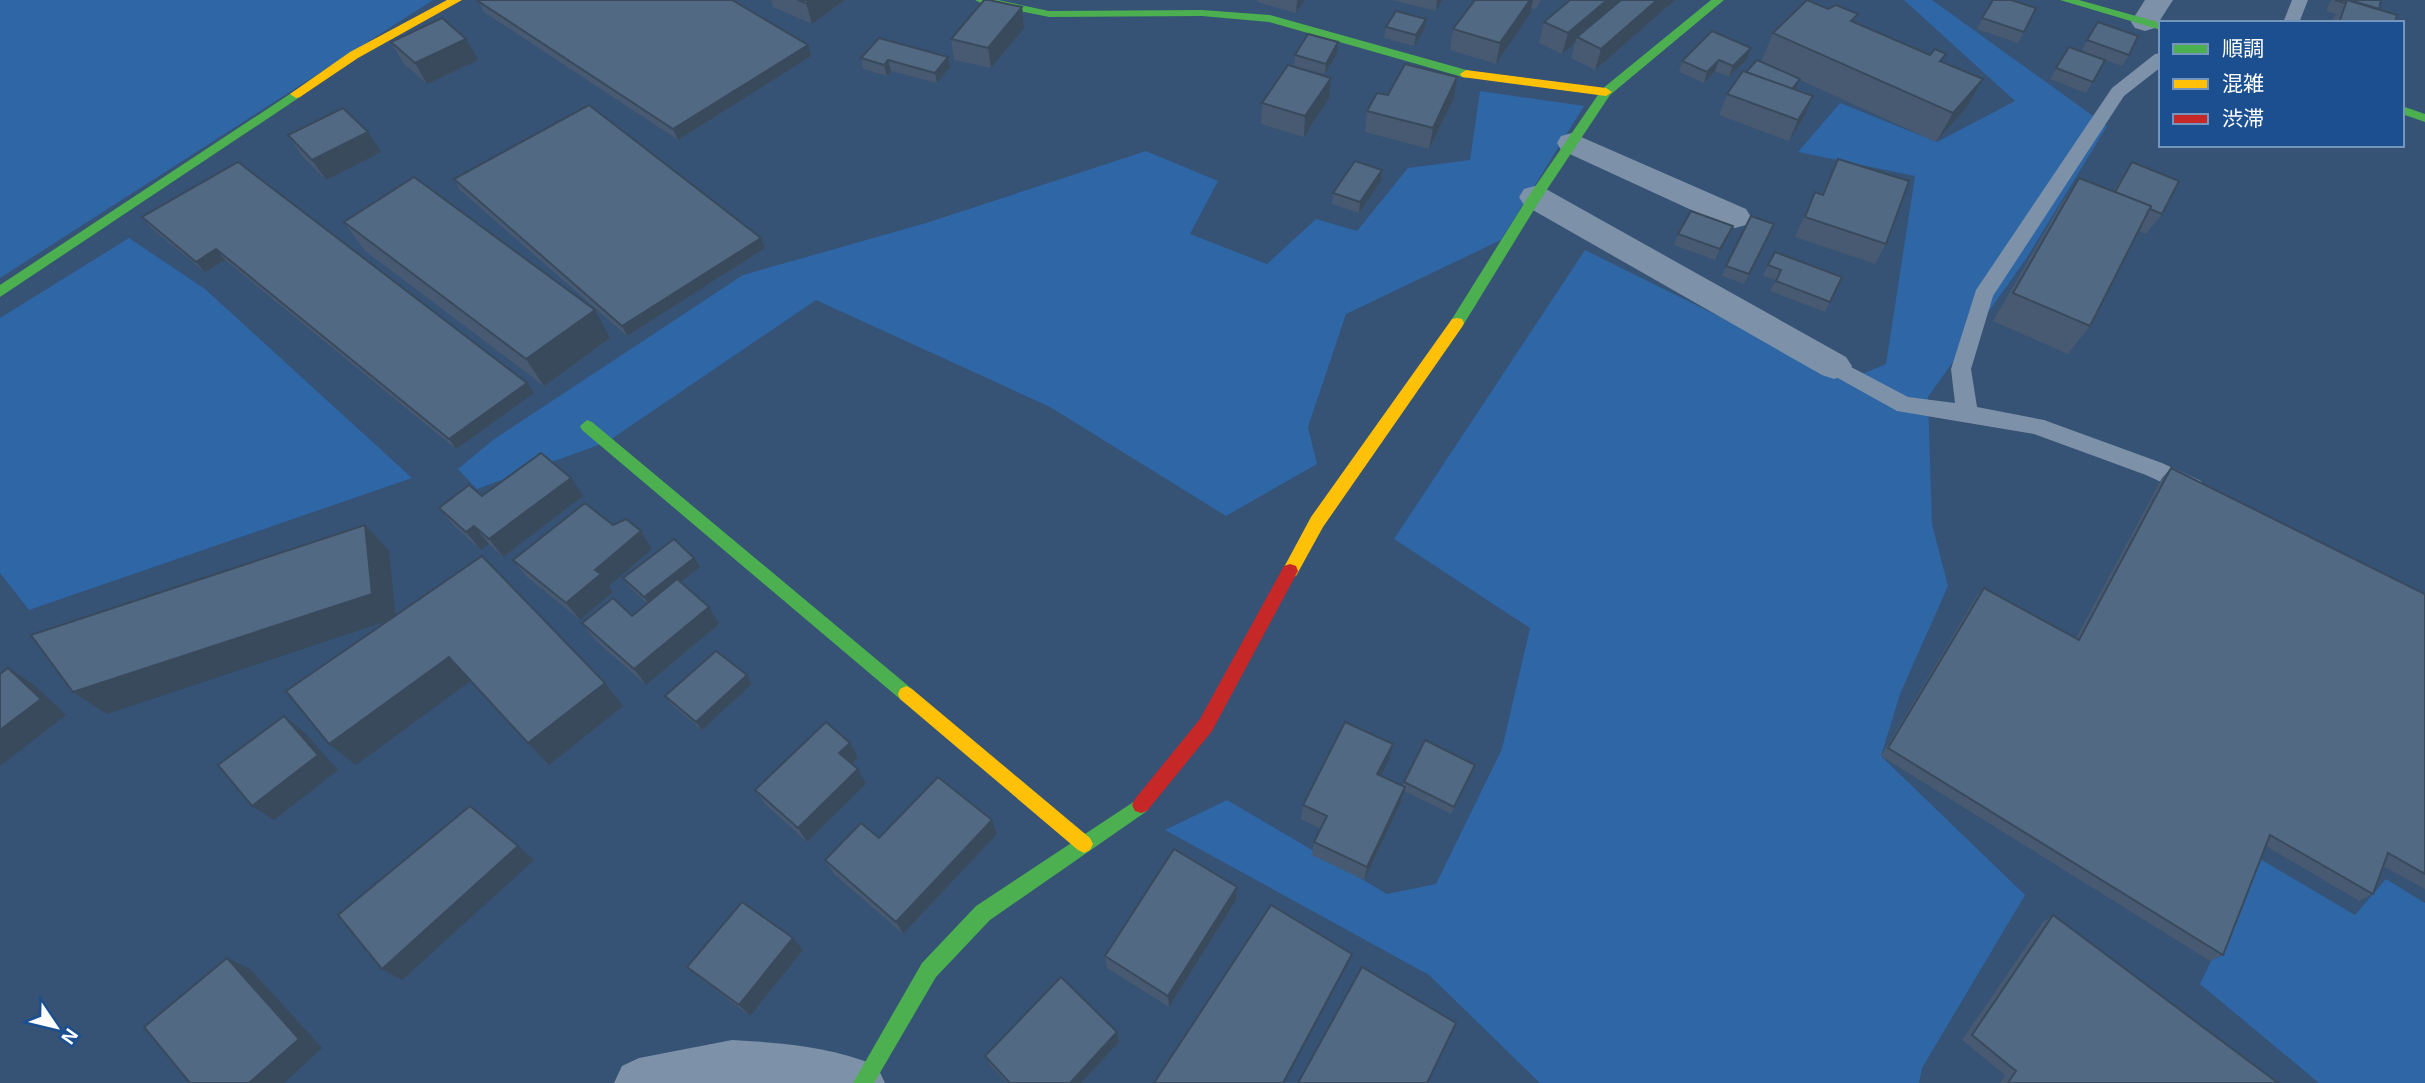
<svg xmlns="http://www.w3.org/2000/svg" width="2425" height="1083" font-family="Helvetica,'Noto Sans JP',sans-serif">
	<rect width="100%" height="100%" fill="#365274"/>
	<!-- green -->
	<g fill="#2f66a5">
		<path d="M0,0H433L0,278Z"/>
		<path d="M1904,0H1932L2107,126L2026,259L1928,397L1932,524L1948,586L1900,694L1881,756L2025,895L1922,1068L1919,1083H1540L1429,975L1165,830L1227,800L1387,894L1436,884L1502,749L1530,628L1394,539L1585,250L1848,380L1886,364L1915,176L1798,152L1840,103L1937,142L2015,101Z"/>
		<path d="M1480,91L1584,106L1501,240L1346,314L1308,427L1317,464L1226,516L1050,407L816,300L607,442L477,489L458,469L493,440L743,275L926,223L1146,151L1218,181L1190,234L1267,264L1316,219L1357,231L1408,168L1470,160Z"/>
		<path d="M129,238L205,289L412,478L29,610L0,573V318Z"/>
		<path d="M2260,859L2355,915L2386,879L2425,903V1083H2319L2200,984Z"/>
	</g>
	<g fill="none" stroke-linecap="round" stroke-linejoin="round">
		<!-- lane -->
		<g fill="#7d92a8" fill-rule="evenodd">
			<path d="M2292,0H2308L2299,23H2283Z"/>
			<path d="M2161,53V67L2124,96L1993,296L1971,369L1977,407L2044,420L2162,463L2201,481L2204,487L2201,493L2193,496L2185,493L2146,475L2034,434L1897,411L1827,372L1824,366L1827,360L1834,358L1908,397L1955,403L1951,369L1976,290L2112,88L2155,54Z"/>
		</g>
		<!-- street -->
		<g fill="#7d92a8" fill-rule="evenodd">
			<path d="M2145,0H2173L2155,28L2145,31L2135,28L2131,22Z"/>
			<path d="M1572,133L1746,209L1751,217L1746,225L1735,228L1724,225L1561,150L1557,143L1561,136Z"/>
			<path d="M1535,186L1546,189L1846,357L1852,366L1846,375L1834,379L1822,375L1524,205L1519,197L1524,189Z"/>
			<path d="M732,1040C782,1043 830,1046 877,1066L885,1083H614L622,1066L639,1058Z"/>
		</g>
		<!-- fast -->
		<g fill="#4caf50" fill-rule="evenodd">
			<path d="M975,0H998L1049,11L1202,10L1270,15L1470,71L1472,74L1466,78L1269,22L1202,16L1049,17L981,3Z"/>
			<path d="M1711,0H1724L1610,95L1540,200L1462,327H1452L1450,323L1452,319L1530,194L1602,89Z"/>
			<path d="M2060,0H2079L2161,23V30Z"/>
			<path d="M296,90L302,94L300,97L0,297V285Z"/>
			<path d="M2402,106L2425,114V122L2402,114Z"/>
			<path d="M587,420L592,422L912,689L914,694L912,699L906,702L900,699L582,430L580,426Z"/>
			<path d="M1141,797L1147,799L1150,805L1147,811L990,920L936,977L874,1083H853L922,963L976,906Z"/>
		</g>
		<!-- slow -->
		<g fill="#ffc107" fill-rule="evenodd">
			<path d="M447,0H462L358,58L300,97L296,98L290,94L350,52Z"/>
			<path d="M1466,70L1606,88L1612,92L1606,96L1462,77L1460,74Z"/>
			<path d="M1457,318L1462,319L1464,323L1462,327L1323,527L1296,576L1290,578L1284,576L1282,571L1311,517L1452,319Z"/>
			<path d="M906,686L912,689L1090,838L1093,844L1090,850L1084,853L1078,850L900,699L898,694L900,689Z"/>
		</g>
		<!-- jam -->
		<path fill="#c62828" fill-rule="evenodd" d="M1290,564L1296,566L1298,571L1212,731L1147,811L1141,813L1135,811L1132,805L1135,799L1200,719L1284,566Z"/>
	</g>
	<!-- wall -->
	<g fill="#475a72">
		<path d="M771,0H845L812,24L773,7Z"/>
		<path d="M1257,0H1305L1296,13L1257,2Z"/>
		<path d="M1392,0H1442L1436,11Z"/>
		<path d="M1475,0H1541L1536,9L1531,8L1530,14L1496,64L1450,50L1453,29Z"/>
		<path d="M1570,0H1675L1595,70L1571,58L1575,43L1562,54L1539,43L1544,22Z"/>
		<path d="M1993,0L2024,32L2018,43L1977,29Z"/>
		<path d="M2331,0H2381L2379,9L2395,23H2330L2336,14L2326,11Z"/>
		<path d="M478,1L811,56L678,140L484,12Z"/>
		<path d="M1022,7L1024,28L991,68L954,60L951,39Z"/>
		<path d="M1426,19L1424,30L1414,46L1384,38L1386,27Z"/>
		<path d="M2098,22L2129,55L2122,66L2105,60L2086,93L2050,79L2069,47L2081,51Z"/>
		<path d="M1854,23L1983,79L1966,108L1936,142L1800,80L1795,90L1804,117L1789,141L1719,115L1727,94L1746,72L1761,62L1773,33Z"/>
		<path d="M879,38L950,67L937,83L891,71L887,76L863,69L861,58Z"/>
		<path d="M391,42L478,60L427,84L403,63Z"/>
		<path d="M1338,42L1337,53L1325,74L1294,66L1295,55Z"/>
		<path d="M1751,48L1747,59L1729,77L1715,71L1704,83L1679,72L1682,61Z"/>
		<path d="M1388,95L1454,98L1429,149L1365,132L1367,111Z"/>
		<path d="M1329,98L1304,137L1261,124L1262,103Z"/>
		<path d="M288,135L381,152L326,180L302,156Z"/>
		<path d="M1838,159L1886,244L1875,264L1795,237L1815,192L1821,195Z"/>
		<path d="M2132,162L2162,214L2146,234L2139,231L2090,326L2068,354L1993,321L2059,207L2079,178L2113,191Z"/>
		<path d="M1382,170L1381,181L1359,213L1332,204L1333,193Z"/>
		<path d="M454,179L761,238L765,248L627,336L460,190Z"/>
		<path d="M142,217L534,393L456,449L225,260L205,272L151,228Z"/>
		<path d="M344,222L610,338L544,386L365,251Z"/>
		<path d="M1774,224L1744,284L1722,276L1726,266Z"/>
		<path d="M1733,226L1715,260L1674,245L1678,234Z"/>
		<path d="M1775,252L1830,302L1825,312L1770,291L1776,280L1763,276Z"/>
		<path d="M2171,468L2425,594V889L2383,866L2373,894L2359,901L2266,846L2223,955L2210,961L1881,756L1976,597L1984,588L2076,638L2162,478Z"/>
		<path d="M482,496H583L503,557L489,544L481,550L454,526L439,508Z"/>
		<path d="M613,525L641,531L652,549L609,586L613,592L580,620L527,577L513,560Z"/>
		<path d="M700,567L680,582L719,624L646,685L595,640L582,623L632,616L647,603L629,587L623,578Z"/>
		<path d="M747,675L752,684L702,730L671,704L665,696Z"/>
		<path d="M850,743L858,758L852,764L866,784L807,842L765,804L755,790Z"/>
		<path d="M1389,759L1380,776L1402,786L1404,782L1472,773L1451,814L1404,791L1401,802L1364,880L1312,855L1314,842L1321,829L1301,819L1303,805Z"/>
		<path d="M992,820L997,834L903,934L834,874L825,860L879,838Z"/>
		<path d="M1237,887L1236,900L1169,1007L1107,968L1105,956Z"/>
		<path d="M2053,915L2278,1083H2000L2005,1075L1962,1040L2043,922Z"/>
		<path d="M803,950L750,1016L700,978L687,967Z"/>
		<path d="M1117,1032L1119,1042L1081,1083H1007L990,1065L985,1056Z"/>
	</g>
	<!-- shaded-wall -->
	<g fill="#394a5c">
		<path d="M811,0H845L812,24L806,3Z"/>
		<path d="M1297,0H1305L1296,13Z"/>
		<path d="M1437,0H1442L1436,11Z"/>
		<path d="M1530,0H1533L1530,14L1496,64L1500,43Z"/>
		<path d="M1607,0H1625L1577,37L1575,43L1562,54L1568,33Z"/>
		<path d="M1657,0H1675L1595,70L1601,49Z"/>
		<path d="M1022,7L1024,28L991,68L988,48Z"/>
		<path d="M1426,19L1424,30L1414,46L1416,35Z"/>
		<path d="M466,39L478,60L427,84L415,63Z"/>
		<path d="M1338,42L1337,53L1325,74L1326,64Z"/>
		<path d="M808,45L811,56L678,140L673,129Z"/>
		<path d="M1751,48L1747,59L1729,77L1733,66Z"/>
		<path d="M948,57L950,67L937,83L935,73Z"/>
		<path d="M888,60L891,71L887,76L884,65Z"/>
		<path d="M1719,60L1715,71L1704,83L1707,72Z"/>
		<path d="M1457,77L1454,98L1429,149L1433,128Z"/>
		<path d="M1331,78L1329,98L1304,137L1305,116Z"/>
		<path d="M1800,79L1795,90L1787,94Z"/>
		<path d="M1983,79L1966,108L1936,142L1953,113Z"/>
		<path d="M1813,96L1804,117L1789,141L1798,120Z"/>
		<path d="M368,132L381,152L326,180L312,160Z"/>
		<path d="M1382,170L1381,181L1359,213L1360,202Z"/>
		<path d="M1733,226L1728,236L1715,260L1720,249Z"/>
		<path d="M761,238L765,248L627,336L622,326Z"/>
		<path d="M216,249L225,260L205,272L196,262Z"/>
		<path d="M595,310L610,338L544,386L526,359Z"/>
		<path d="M527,383L534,393L456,449L449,439Z"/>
		<path d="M571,478L583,496L503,557L489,539Z"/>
		<path d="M365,525L389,551L396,618L107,714L73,692Z"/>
		<path d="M474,526L489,544L481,550L466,532Z"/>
		<path d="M641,531L652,549L609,586L613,592L580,620L566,603L595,570Z"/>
		<path d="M694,558L700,567L650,606L644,597Z"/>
		<path d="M709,607L719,624L646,685L634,669Z"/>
		<path d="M449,657L472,680L356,765L329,744Z"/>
		<path d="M8,668L33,684L66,715L0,766V730Z"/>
		<path d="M747,675L752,684L702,730L696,722Z"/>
		<path d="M605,683L623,706L549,765L528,743Z"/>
		<path d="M284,716L304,732L338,770L274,820L252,806Z"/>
		<path d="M850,743L858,758L847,768L839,753Z"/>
		<path d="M1393,744L1389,759L1374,789L1377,774Z"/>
		<path d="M858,769L866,784L807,842L798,828Z"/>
		<path d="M1405,787L1401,802L1364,880L1367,867Z"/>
		<path d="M992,820L997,834L903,934L896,922Z"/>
		<path d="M518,846L534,860L402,980L382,969Z"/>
		<path d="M1237,887L1236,900L1169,1007L1168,996Z"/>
		<path d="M793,938L803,950L750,1016L739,1005Z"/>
		<path d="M1352,954L1350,960L1284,1083H1283Z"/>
		<path d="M227,958L250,969L322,1048L284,1083H249Z"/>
		<path d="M1117,1032L1119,1042L1081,1083H1070Z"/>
	</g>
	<!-- building -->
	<g fill="#526984" stroke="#394a5c" stroke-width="2">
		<path d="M480,0H732L808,45L673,129L478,1Z"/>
		<path d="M798,0H811L806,3Z"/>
		<path d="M984,0H989L1022,7L988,48L951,39Z"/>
		<path d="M1475,0H1530L1500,43L1453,29Z"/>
		<path d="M1570,0H1607L1568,33L1544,22Z"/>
		<path d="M1621,0H1657L1601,49L1577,37Z"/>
		<path d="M1807,0L1828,9L1836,5L1858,14L1851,21L1930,55L1935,49L1946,54L1940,61L1983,79L1953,113L1773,33Z"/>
		<path d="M1993,0H2011L2036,8L2024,32L1982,18Z"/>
		<path d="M2335,0H2347L2345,3Z"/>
		<path d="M2347,0L2397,15L2395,23H2339Z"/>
		<path d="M2350,0H2381L2379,9Z"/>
		<path d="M1396,11L1426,19L1416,35L1386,27Z"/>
		<path d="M442,18L466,39L415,63L391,42Z"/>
		<path d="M2098,22L2138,36L2129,55L2087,40Z"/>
		<path d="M1712,31L1751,48L1733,66L1719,60L1707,72L1682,61Z"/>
		<path d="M1308,34L1338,42L1326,64L1295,55Z"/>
		<path d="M879,38L948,57L935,73L888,60L884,65L861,58Z"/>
		<path d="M2069,47L2105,60L2093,82L2056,68Z"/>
		<path d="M1757,60L1800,79L1792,89L1746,72Z"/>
		<path d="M1405,64L1457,77L1433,128L1367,111L1377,93L1388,95Z"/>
		<path d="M1288,65L1331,78L1305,116L1262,103Z"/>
		<path d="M1743,71L1813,96L1798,120L1727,94Z"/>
		<path d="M589,105L761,238L622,326L454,179Z"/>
		<path d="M343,108L368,132L312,160L288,135Z"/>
		<path d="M1838,159L1909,181L1886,244L1805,217L1815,192L1823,195Z"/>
		<path d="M1355,161L1382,170L1360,202L1333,193Z"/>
		<path d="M238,162L527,383L449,439L216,249L196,262L142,217Z"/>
		<path d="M2132,162L2179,181L2162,214L2150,209L2151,206L2115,192Z"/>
		<path d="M414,177L595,310L526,359L344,222Z"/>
		<path d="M2079,178L2151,206L2090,326L2013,293Z"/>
		<path d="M1691,211L1733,226L1720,249L1678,234Z"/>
		<path d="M1751,216L1774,224L1749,274L1726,266Z"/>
		<path d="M1775,252L1842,277L1830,302L1776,281L1781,270L1768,265Z"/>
		<path d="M541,453L571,478L489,539L474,526L466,532L439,508L469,485L482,496Z"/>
		<path d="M2171,468L2425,594V874L2388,853L2373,894L2270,835L2223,955L1888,748L1984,588L2079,640Z"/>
		<path d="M585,503L613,525L626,519L641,531L595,570L601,574L566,603L513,560Z"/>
		<path d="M365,525L372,594L73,692L31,635Z"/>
		<path d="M674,539L694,558L644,597L623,578Z"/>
		<path d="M482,556L605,683L528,743L449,657L329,744L286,691Z"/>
		<path d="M677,579L709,607L634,669L582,623L613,598L632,616Z"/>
		<path d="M716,651L747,675L696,722L665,696Z"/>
		<path d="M8,668L41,699L0,730V674Z"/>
		<path d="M284,716L318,755L252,806L218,765Z"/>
		<path d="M826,722L850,743L839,753L858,769L798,828L755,790Z"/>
		<path d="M1345,722L1393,744L1377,774L1405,787L1367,867L1314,842L1327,816L1303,805Z"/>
		<path d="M1425,740L1475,765L1454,807L1404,782Z"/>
		<path d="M938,777L992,820L896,922L825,860L861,823L879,838Z"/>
		<path d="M470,806L518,846L382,969L338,915Z"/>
		<path d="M1174,849L1237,887L1168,996L1105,956Z"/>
		<path d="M742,902L793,938L739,1005L687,967Z"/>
		<path d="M1271,905L1352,954L1283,1083H1154Z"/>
		<path d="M2053,915L2278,1083H2008L2016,1071L1972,1035Z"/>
		<path d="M227,958L299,1039L249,1083H190L144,1027Z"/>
		<path d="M1362,967L1456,1023L1427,1083H1298Z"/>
		<path d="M1061,977L1117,1032L1070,1083H1010L985,1056Z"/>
	</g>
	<!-- legend -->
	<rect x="2159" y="21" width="245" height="126" fill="#1b4f8f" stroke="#7695bc" stroke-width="2"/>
	<rect x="2173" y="44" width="35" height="10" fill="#4caf50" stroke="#7695bc" stroke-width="2"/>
	<text x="2222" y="56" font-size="21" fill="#ffffff">順調</text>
	<rect x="2173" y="79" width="35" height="10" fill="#ffc107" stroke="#7695bc" stroke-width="2"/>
	<text x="2222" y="91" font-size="21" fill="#ffffff">混雑</text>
	<rect x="2173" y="114" width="35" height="10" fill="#c62828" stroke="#7695bc" stroke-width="2"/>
	<text x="2222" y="126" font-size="21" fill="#ffffff">渋滞</text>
	<!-- north arrow -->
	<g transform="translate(56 1027) rotate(125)" stroke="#1b4f8f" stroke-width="5" paint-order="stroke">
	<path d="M0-5L12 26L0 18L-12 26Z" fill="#ffffff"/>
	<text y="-10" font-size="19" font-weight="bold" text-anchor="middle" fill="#ffffff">N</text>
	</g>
</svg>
